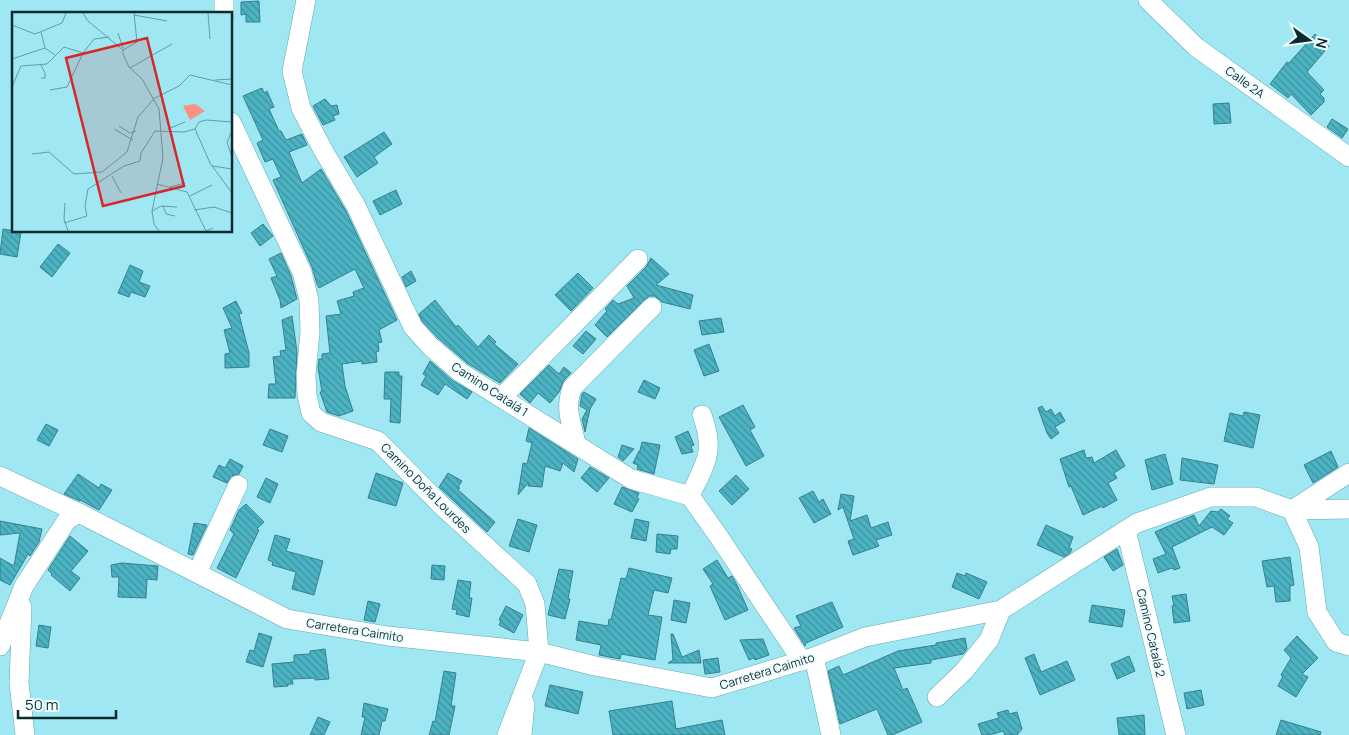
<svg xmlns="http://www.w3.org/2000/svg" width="1349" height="735" font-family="Manrope,sans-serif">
	<defs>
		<pattern id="building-back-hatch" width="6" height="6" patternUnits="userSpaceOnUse" patternTransform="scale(1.25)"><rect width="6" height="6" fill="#4bb3c3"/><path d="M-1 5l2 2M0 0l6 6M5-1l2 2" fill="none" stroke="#3d929f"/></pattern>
	</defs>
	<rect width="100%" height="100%" fill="#9ee7f3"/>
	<!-- building -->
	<g fill="url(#building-back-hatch)" stroke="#37808c">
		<path d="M259,1L260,22H246V14L241,15V2Z"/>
		<path d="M1315,34L1329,46L1307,72L1324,90L1320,94L1324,98V102L1311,115L1291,94L1288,98L1270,84L1287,62L1289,63Z"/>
		<path d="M262,88L264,93L267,91L274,107L269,109L279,131H281L286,140L302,134L307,145L289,152L302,183L321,169L346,211L397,320L379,330L382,342L378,343L379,351L376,352L377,362L362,364V361L342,364L345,386L353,411L339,416L327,412L320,392H322L318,367L319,359H322V354L330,353L326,316L341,314L337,301L354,296L353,292L364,288L355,269L319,288L317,284L312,267L273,180L281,177L273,159L265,162L257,143L263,140L243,96Z"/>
		<path d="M325,99L331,106L337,105L339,114L333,116L335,120L323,125L313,106Z"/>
		<path d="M1229,103L1231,123L1214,124L1213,104Z"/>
		<path d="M1332,119L1348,129L1342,138L1327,127Z"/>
		<path d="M384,132L392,144L374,157L378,163L357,177L344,157Z"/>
		<path d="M396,190L402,204L380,215L373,201Z"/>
		<path d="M263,224L273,236L260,246L251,233Z"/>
		<path d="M3,229L21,232L17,257L0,254Z"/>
		<path d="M58,244L70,253L52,277L40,267Z"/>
		<path d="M281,253L291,276L297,299L281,308L280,300L271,278L277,276L269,259Z"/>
		<path d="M651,258L669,274L656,285L693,295L690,309L662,302L655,296H649L607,337L595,325L607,311L605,309L613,300L618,304L634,298L627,286L646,267Z"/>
		<path d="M130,265L143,271L139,282L150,286L145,297L131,292L129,297L118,293Z"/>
		<path d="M411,271L416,281L406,287L402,277Z"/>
		<path d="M578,273L593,288L571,311L555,295Z"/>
		<path d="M435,300L456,327L458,325L478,347L489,335L496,342L494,344L518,364L500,383L467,363L438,338L422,321L419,314Z"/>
		<path d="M236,301L242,313L239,314L249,353V367L225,368V354L230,353L224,330L232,328L223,308Z"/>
		<path d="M292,316L297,352L295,398H268L269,384H276L273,357L281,356L280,351L286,350L282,320Z"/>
		<path d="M721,318L724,332L702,335L699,321Z"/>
		<path d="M586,331L596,339L583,354L573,346Z"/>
		<path d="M709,344L719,371L704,376L694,350Z"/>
		<path d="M430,361L453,381L472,392L467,399L445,384L438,395L421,385L426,376L423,374Z"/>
		<path d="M549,365L559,374L564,367L571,373L564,380L559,392L550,403L538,393L530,403L520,394Z"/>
		<path d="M385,372H399V376H402L400,423L390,422L391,399H384Z"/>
		<path d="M644,380L660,388L655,399L638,392Z"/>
		<path d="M584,392L596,399L590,409L585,432L582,419L587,410L580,406L582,394Z"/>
		<path d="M743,405L755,427L750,430L764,456L746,466L719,417Z"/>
		<path d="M1042,406L1046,412L1051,409L1055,416L1060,412L1065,421L1055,427L1059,433L1051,439L1047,433L1038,408Z"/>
		<path d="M1244,412L1260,415L1253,448L1224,441L1230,413L1243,416Z"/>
		<path d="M46,424L58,430L49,446L37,440Z"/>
		<path d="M529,428L578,459L574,472L563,463L560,471L545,466L542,487L528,486L529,482L518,495L523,463L527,464L532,443L526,441Z"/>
		<path d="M270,429L288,436L282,452L263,445Z"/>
		<path d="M688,431L694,445L691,446L693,452L682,454L675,437Z"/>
		<path d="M642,442L660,445L654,474L637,469L638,465L633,463L639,451H640Z"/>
		<path d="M622,445L634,449L623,461L618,457Z"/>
		<path d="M1084,450L1086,458L1092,457L1094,463L1116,450L1125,466L1114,473L1117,478L1108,483L1117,500L1103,508L1102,506L1083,515L1071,486L1069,487L1060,459Z"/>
		<path d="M1331,451L1338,467L1313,483L1304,465Z"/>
		<path d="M1165,454L1173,484L1152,490L1145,460Z"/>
		<path d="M1182,458L1218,465L1214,484L1180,480Z"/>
		<path d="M230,459L243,466L239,474L231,476L227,483L213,477L219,465L225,468Z"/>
		<path d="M590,467L609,478L597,492L581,478Z"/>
		<path d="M376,473L403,483L396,506L368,498Z"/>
		<path d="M448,473L462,481L458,487L460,488L458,490L495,522L487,532L439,487Z"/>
		<path d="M78,474L99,488L101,484L112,490L99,510L80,500V501L64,494Z"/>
		<path d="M736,475L749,489L732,505L719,491Z"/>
		<path d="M266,478L278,484L270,503L257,497Z"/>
		<path d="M622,487L639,493L637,498L639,499L632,512L614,504Z"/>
		<path d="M813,491L819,502L823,499L831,514L814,523L799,498Z"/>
		<path d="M841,494L854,496L850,521L867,515L871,528L888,522L892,535L876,540L879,546L853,555L848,541L854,539L843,507L838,510Z"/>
		<path d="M246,504L264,522L257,529L259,530L236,578L217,568L234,534L230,530L239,510Z"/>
		<path d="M1221,509L1230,516L1227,519L1233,523L1224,535L1212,527L1172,547L1180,568L1174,570L1172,568L1158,573L1153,559L1166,554L1155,532L1194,515L1199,526L1211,511L1218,512Z"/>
		<path d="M518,519L537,525L529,552L509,546Z"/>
		<path d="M635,519L649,522L646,541L631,538Z"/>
		<path d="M0,521L42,529L39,542L30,556L28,554L10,585L0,580V558L14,566L20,533L0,535Z"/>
		<path d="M194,523L207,525L193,555L188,554Z"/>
		<path d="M1046,525L1073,537L1069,548L1072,549L1070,553L1064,557L1037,545Z"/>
		<path d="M657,534L678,536L677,549H671L670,554L656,552Z"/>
		<path d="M275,535L290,539L286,551L323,561L314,595L292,589L296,572L272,565L273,562L268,560Z"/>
		<path d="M70,536L88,551L71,571L80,578L70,591L51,575L52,574L48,570Z"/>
		<path d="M1117,549L1123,565L1113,571L1104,557Z"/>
		<path d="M1290,557L1294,585L1290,586V601L1276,602L1274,586L1267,587L1262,561Z"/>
		<path d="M717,560L728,578L732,576L737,585L748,610L725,620L710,586L713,584L703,569Z"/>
		<path d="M122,563L158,566L157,580L147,579L146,598L118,597L119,577H112L111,565Z"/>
		<path d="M432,565L445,566L444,580L431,579Z"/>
		<path d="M629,568L672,578L668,593L654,590L648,615L662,617L655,660L621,654L620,659L599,655L601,645L576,640L579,621L608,626L609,619L611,620L621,578L626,579Z"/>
		<path d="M559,569L573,571L568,599H570L565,619L548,615Z"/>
		<path d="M957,573L965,576L966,573L987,582L979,599L952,587Z"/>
		<path d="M458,580L471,582L469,598H472L469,617L456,614L457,610L452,609Z"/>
		<path d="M1186,594L1190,621L1174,623L1172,606H1174L1172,596Z"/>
		<path d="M674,600L690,603L686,623L671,620Z"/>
		<path d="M368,601L380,604L375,622L364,620Z"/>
		<path d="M832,602L843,627L806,643L805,646L794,628L801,626L796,616Z"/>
		<path d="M1092,605L1125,610L1122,627L1089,622Z"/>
		<path d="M506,606L523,615L514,633L499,625L501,621L499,620Z"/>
		<path d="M39,625L51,627L48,648L36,646Z"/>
		<path d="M259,633L272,637L263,667L246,662L250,650L254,651Z"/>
		<path d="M671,634H673L682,657L699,650L701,663H668L673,660Z"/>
		<path d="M1297,636L1318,658L1302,674L1308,677L1296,697L1278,686L1283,676L1281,675L1291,658L1284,650Z"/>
		<path d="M965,638L967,649L963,654L931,660V663L894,668L903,690L907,688L922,722L892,735H888L877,709L840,724L828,671L839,666L843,675L898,651L936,645V643Z"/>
		<path d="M763,639L769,655L755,660L754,658L749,660L740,640Z"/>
		<path d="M325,649L329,679L315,680V678L292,679L293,684H288V686L274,687L272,664L294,662V655L310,654V651Z"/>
		<path d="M1034,654L1041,672L1067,661L1075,680L1040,695L1025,658Z"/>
		<path d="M1129,656L1135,671L1117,679L1111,664Z"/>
		<path d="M718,658L720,672L705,674L703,660Z"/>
		<path d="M444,671L456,673L451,706H455L449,735H429L433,721L435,722Z"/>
		<path d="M550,685L583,692L578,714L545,706Z"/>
		<path d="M1201,690L1204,705L1187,709L1184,693Z"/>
		<path d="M672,701L676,729L722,720L725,735H613L609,711Z"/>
		<path d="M364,703L388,709L385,721H382L379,735H361L365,717H362Z"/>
		<path d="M1008,710L1009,714L1017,712L1022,729L1017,735H1005L1003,731L990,735H982L978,724L999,718L997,713Z"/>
		<path d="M1144,715L1145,735H1119L1117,718Z"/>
		<path d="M318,717L330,722L324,735H310Z"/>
		<path d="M1281,720L1321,732L1320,735H1276Z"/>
	</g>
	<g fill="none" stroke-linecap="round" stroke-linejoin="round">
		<!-- minor casing -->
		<g stroke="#62aab5" stroke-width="20">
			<g id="minor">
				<path d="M306,0L292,71L301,108L323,150L356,206L413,327L430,346L460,372L631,479L690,496L719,537L802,661"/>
				<path d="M1148,0L1196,47L1349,157"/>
				<path d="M224,14V0"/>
				<path d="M231,122L302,272L309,300L310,332L306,374L307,395L311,413L321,422L378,441L440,504L527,584L535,604L539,652L507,735"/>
				<path d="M502,397L638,259"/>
				<path d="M576,444C572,422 564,411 572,388L652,307"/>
				<path d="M0,476L79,513L287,619L388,636L539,652L595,666L712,688L814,657L865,637L1001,610L1137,523L1211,497H1256L1292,510L1309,547L1317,612L1336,642L1349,646"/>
				<path d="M690,496C705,463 716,453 702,415"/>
				<path d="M1292,510L1349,473"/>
				<path d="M1293,510L1349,509"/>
				<path d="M1126,530L1176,735"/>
				<path d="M197,573L238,485"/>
				<path d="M22,607L19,683L25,735"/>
				<path d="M0,646L24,586L67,520L79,513"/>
				<path d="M814,657L831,735"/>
				<path d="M937,697L964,671L989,640L1001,610"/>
				<path d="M522,735L525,704"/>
			</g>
		</g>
		<!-- minor -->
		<use href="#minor" stroke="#fff" stroke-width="19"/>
	</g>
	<g text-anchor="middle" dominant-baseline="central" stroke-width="4.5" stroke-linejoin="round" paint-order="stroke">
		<!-- street labels -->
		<g font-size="12" fill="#0c2b2f" stroke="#effdff">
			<text transform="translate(1245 82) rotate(36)">Calle 2A</text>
			<text transform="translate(490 389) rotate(33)">Camino Catalá 1</text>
			<text transform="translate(426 488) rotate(45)">Camino Doña Lourdes</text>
			<text transform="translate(355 630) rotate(9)">Carretera Caimito</text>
			<text transform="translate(1151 633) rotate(77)">Camino Catalá 2</text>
			<text transform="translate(767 671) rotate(-17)">Carretera Caimito</text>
		</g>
	</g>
	<!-- overview -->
	<g transform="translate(12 12)">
		<rect width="220" height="220" fill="#9ee7f3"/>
		<path d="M183,92L193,99L178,108L171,94Z" fill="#fa9182"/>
		<path fill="none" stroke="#649ca5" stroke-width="1" d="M71,1L76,9L111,38M122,1L125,30L111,38V42L117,55L130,67L147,97L151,146L140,199L142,212L147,219M196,1L198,27M122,3L155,9M0,13L23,22L50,11L54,1M29,20L33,36L43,43M106,21L111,36M0,47L33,36M118,56L160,32M29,66H33V61L29,53M203,68L220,67M0,75L9,54L35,52L52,35L71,41L82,27L97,25M38,78L55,75L71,41M141,87L167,74L178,63L220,73M107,114L118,121L124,119M102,117L121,128M156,117L173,110M183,117L198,151L220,181M220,119L215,130L220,145M20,142L37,140L62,162L90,160L115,140L126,105L141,88M200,154L220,157M100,164L109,181M145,172L175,180L194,219L201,216M158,175L173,171M178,184L200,173M53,191L52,207L56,219M151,194L154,202L163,204M182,198L202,195L220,201M140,199L149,194L165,195M52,211L75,204L73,194L76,177L112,154L128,149L129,141L143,119L172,120L183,117L187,110L194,108L220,110"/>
		<path fill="#d62828" fill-opacity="0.15" stroke="#d62828" stroke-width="2.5" d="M135,26L172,174L91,194L54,46Z"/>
		<rect width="220" height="220" fill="none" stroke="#0c2b2f" stroke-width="2.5"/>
	</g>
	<!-- north arrow -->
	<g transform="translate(1309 40) rotate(104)" stroke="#effdff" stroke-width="4" paint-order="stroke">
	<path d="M0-4L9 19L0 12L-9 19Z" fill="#0c2b2f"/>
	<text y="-8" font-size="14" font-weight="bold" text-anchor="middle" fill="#0c2b2f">N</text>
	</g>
	<!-- scale -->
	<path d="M18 710v8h98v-8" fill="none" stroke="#0c2b2f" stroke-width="2.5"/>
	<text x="25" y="710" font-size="15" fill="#0c2b2f" stroke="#effdff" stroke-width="4" paint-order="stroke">50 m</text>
</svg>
